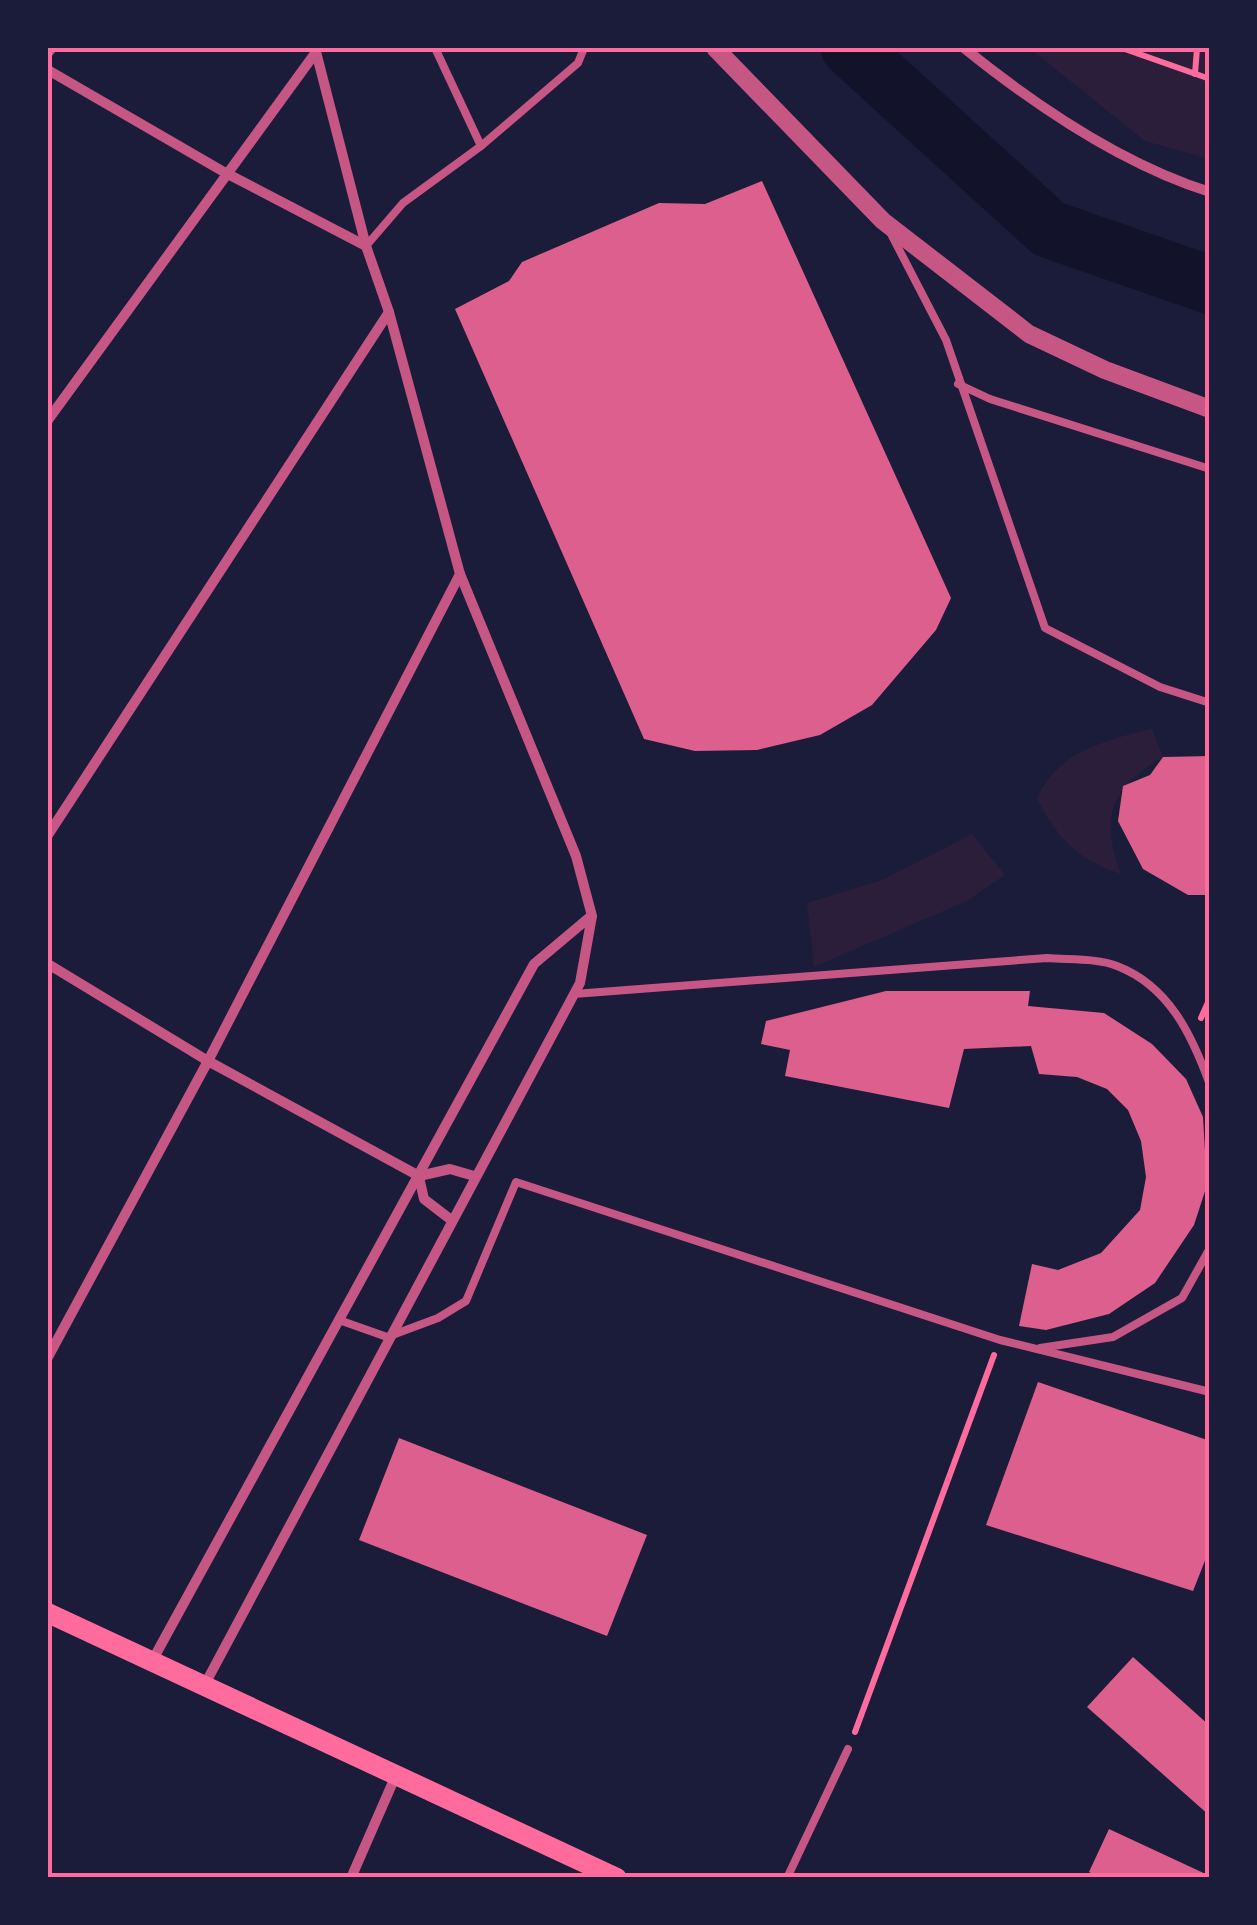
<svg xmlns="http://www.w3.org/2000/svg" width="1257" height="1925" font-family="'Exo 2',sans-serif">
	<rect width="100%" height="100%" fill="#1b1b3a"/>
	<!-- green -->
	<g fill="#2a1e3b">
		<path d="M1029,48H1209V159L1145,141Z"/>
		<path d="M1152,729L1163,757C1112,787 1099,816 1121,874C1078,860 1058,839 1037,799C1055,753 1107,739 1152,729Z"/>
		<path d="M972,834L1005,875L967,901L814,967L807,903L882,880Z"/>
	</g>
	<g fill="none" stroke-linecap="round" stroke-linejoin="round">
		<!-- river -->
		<path stroke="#12122b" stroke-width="58" d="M850,48L1049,229L1210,285"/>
	</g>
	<!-- building -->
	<g fill="#dd5f8e">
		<path d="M762,181L951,598L936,630L872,705L820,735L757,750L695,751L644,739L455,309L509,281L522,262L659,203L705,204Z"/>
		<path d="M1210,756V895H1188L1143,869L1118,821L1123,786L1150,775L1163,757Z"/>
		<path d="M886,991H1030L1028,1006L1104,1013L1152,1044L1186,1079L1203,1117L1207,1185L1194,1225L1155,1283L1109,1314L1046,1330L1019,1326L1032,1264L1058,1270L1101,1253L1140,1210L1146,1177L1141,1141L1128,1110L1107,1089L1077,1077L1039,1074L1031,1046L964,1049L949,1108L785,1076L790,1050L761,1044L766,1021Z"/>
		<path d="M1038,1382L1210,1441V1548L1193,1591L986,1525Z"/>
		<path d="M399,1438L647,1535L607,1636L359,1540Z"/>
		<path d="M1133,1657L1210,1726V1816L1087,1707Z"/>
		<path d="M1109,1829L1210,1876V1878H1101L1089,1872Z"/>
	</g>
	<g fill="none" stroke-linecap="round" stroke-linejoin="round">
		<!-- path -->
		<g stroke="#ff6b9d" stroke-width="6">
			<path d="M1122,48L1210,79"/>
			<path d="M1195,74L1197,48"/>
			<path d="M1201,1018L1210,998"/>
			<path d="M855,1732L994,1355"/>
		</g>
		<!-- service -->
		<g stroke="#c65784" stroke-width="8">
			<path d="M435,48L481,146"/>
			<path d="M891,234L946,340L1045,628L1160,687L1210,703"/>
			<path d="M366,246L403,203L481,146L578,63L584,48"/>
			<path d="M958,384L990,399L1210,469"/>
			<path d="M574,994L1047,958C1068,960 1097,958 1117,966C1169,986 1192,1035 1210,1085"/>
			<path d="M339,1320L387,1337L438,1318L466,1301L516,1182L1000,1340L1210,1392"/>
			<path d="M1040,1348L1113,1337L1182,1298L1210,1248"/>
			<path d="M787,1878L848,1749"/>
		</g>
		<!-- minor -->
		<g stroke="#c65784" stroke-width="10">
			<path d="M964,48C1036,106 1121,164 1210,192"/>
			<path d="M48,53L52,48"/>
			<path d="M48,70L224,172L366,246"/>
			<path d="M48,420L316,52"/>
			<path d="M48,835L389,312"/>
			<path d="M48,964L208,1061L419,1176L450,1169L474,1176"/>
			<path d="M419,1177L424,1199L450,1219"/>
			<path d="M48,1357L208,1061L460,574"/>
			<path d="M151,1663L534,964L591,916"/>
			<path d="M204,1686L580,983L592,916L576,856L460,574L389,312L366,246L315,48"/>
			<path d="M351,1878L396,1775"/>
		</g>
		<!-- tertiary -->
		<path stroke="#c65784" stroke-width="18" d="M715,48L883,221L1029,334L1105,370L1210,409"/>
		<!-- secondary -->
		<path stroke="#ff6b9d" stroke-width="20" d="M48,1613L617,1878"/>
	</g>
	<!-- border -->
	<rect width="1257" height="1925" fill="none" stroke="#1b1b3a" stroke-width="100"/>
	<rect x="50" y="50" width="1157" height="1825" fill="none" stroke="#ff6b9d" stroke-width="4"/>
</svg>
